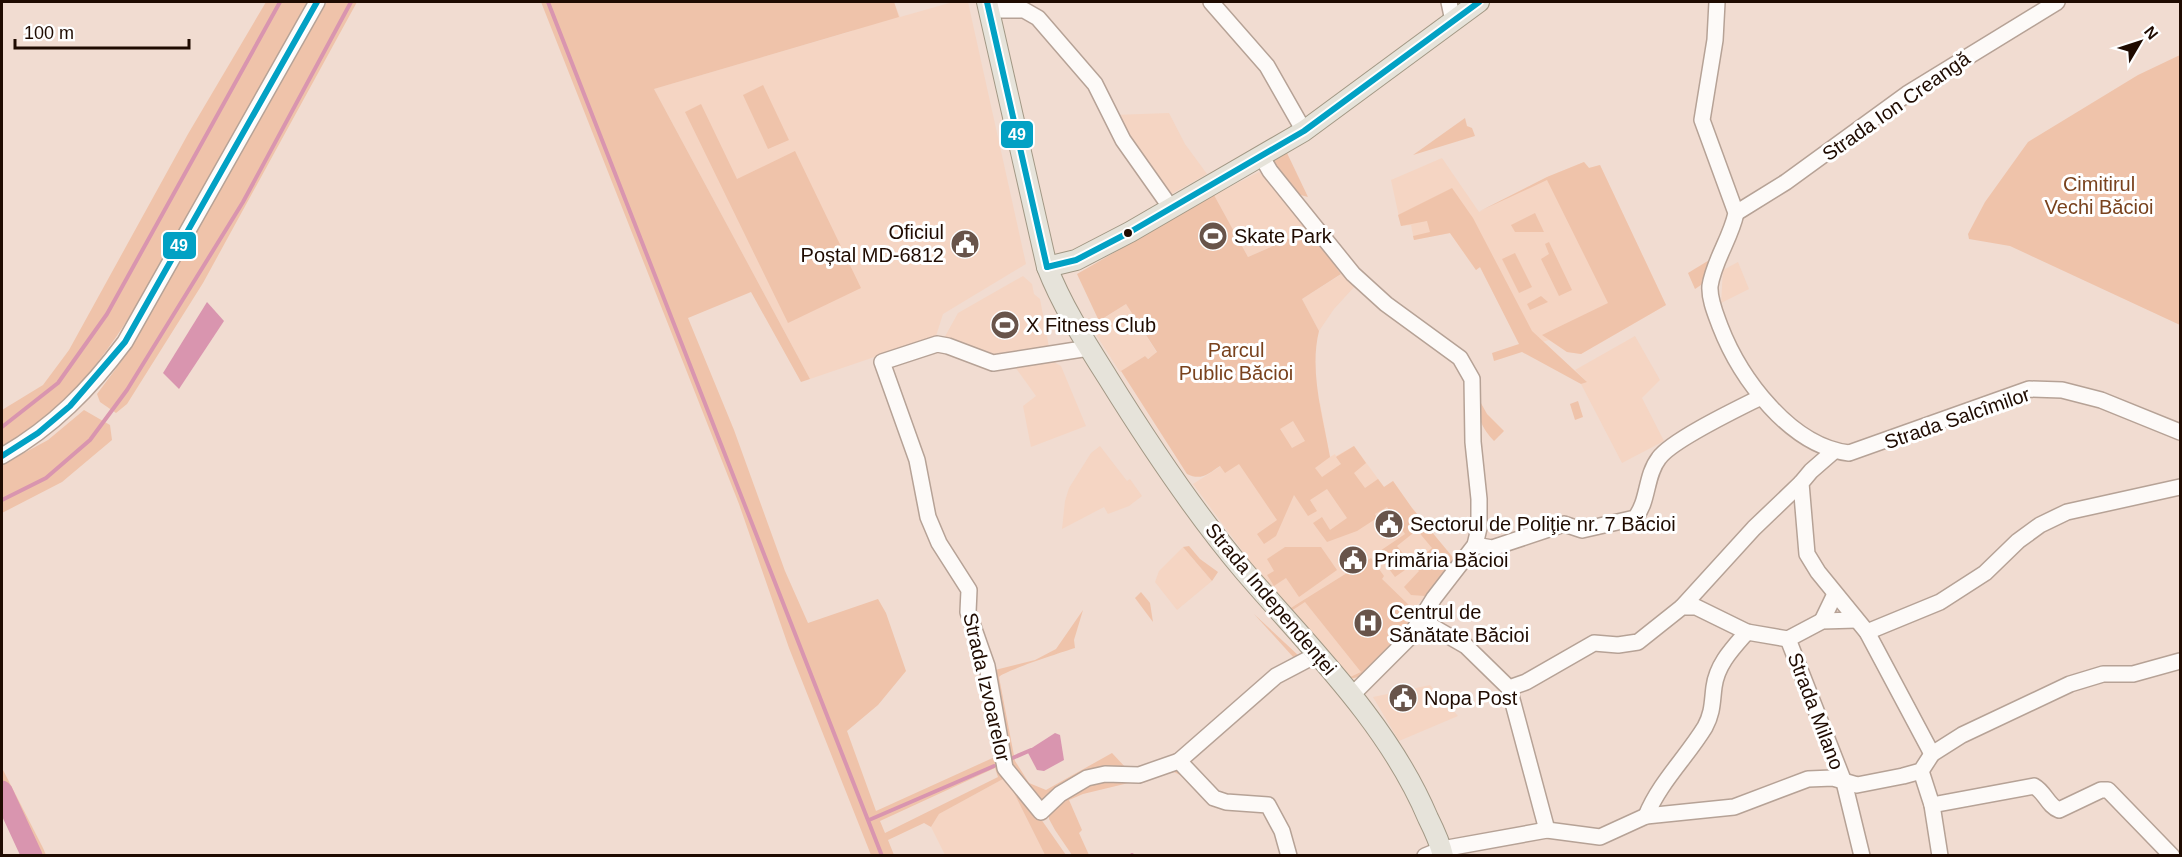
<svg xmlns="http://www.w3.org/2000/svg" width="2182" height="857" font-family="Arial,sans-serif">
	<rect width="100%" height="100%" fill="#f1dcd1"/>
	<!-- built -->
	<g fill="#f5d5c3">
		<path d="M894,2L900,17L953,2H968L1026,264L943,314L936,336L810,379L654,89L852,31Z"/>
		<path d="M1169,113L1185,144L1207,174L1168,196L1158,175L1151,172L1114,115Z"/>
		<path d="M1442,158L1479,212L1547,177L1584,162L1589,168L1600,165L1666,305L1581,354L1567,352L1549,340L1522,348L1480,267L1476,270L1450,233L1414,240L1411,225L1401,226L1391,180Z"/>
		<path d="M1259,172L1270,181L1309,230L1248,257L1214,195Z"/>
		<path d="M1738,262L1749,289L1721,303L1723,270Z"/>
		<path d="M1345,272L1355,286L1334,309L1319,331L1302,299Z"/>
		<path d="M1023,276L1032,284L1034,294L1040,299L1049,347L1001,358L943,340L958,313Z"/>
		<path d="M1126,304L1157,353L1147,359L1145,356L1120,372L1091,327Z"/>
		<path d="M1635,336L1660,380L1642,398L1664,441L1622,463L1581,384L1586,381L1575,370Z"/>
		<path d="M1050,360L1061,366L1086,426L1031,447L1023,406L1036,396L1013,364Z"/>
		<path d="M1320,403L1330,457L1335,454L1336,456L1354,446L1384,487L1393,481L1412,508L1455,560L1433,588L1413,609L1415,616L1354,679L1348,678L1288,613L1193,484Z"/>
		<path d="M1100,446L1127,481L1130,479L1142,496L1129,506L1108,514L1104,507L1062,529L1065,501L1069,488L1091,453Z"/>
		<path d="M1183,547L1212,581L1177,610L1155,582L1159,571Z"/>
		<path d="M1430,685L1458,716L1399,741L1373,697Z"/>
		<path d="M1003,779L1008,781L1045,855H945L931,827L939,814Z"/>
	</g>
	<!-- green -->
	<g fill="#efc3aa" fill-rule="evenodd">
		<path d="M266,2H307C269,71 231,140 192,208C139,300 98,392 2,446V410L43,385L69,350L188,134Z"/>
		<path d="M327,2H357L203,283L127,404L116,413L100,402L97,394L129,351Z"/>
		<path d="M541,2H894L899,17L654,89L810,379L801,382L751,292L688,318L734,430L785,571L808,623L878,599L886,613L906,671L878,705L847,731L876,811L997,756L1066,855H1045L1008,781L1003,779L939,814L931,827L924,823L888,840L894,855H871L789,648L739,504ZM995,768L998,777L885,833L880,821Z"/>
		<path d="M2180,55V325L2010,246L1969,239L1968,234L1985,202L2028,142L2138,75Z"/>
		<path d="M763,85L789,140L768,149L743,95Z"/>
		<path d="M701,104L737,179L795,151L861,288L788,323L685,112Z"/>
		<path d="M1465,118L1467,126L1472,128L1475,136L1413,155Z"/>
		<path d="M1287,153L1308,197L1297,194L1271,163Z"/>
		<path d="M1584,162L1589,168L1600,165L1666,305L1581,354L1567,352L1542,335L1608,303L1547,180L1480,211L1547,177Z"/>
		<path d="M1452,188L1473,218L1532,331L1587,382L1581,384L1522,352L1494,361L1492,353L1519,344L1480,267L1476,270L1450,233L1414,240L1413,236L1430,232L1427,221L1401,226L1398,215Z"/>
		<path d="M1214,195L1248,257L1309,230L1341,274L1302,299L1319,331C1309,371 1323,417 1330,457L1315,468L1322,477L1341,464L1336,457L1354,446L1366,463L1354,473L1365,488L1378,479L1384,487L1393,481L1412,508L1455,560L1425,596L1411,595L1404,587L1419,571L1413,564L1432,548L1417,530L1397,546L1412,565L1395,577L1377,553L1405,534L1387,507L1375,514L1377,518L1357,531L1327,542L1313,523L1322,517L1330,530L1347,518L1327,489L1310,500L1317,511L1308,516L1294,495L1276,536L1264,544L1257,534L1277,520L1239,464L1225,473L1220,466C1208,474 1201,481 1187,474L1121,371L1145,356L1148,359L1157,352L1126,304L1099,321L1077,274ZM1293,421L1305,441L1292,448L1280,429Z"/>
		<path d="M1535,213L1544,232H1515L1511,225Z"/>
		<path d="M1549,242L1572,290L1559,296L1541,259L1549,254L1545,244Z"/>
		<path d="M1515,253L1532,287L1519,293L1502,259Z"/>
		<path d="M1711,259L1704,283L1695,289L1688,273Z"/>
		<path d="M1541,296L1548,302L1530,310L1527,304Z"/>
		<path d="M1477,396L1487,414L1504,431L1494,441C1482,429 1475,413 1477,396Z"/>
		<path d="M1578,401L1583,417L1575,420L1570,404Z"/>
		<path d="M84,410L110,425L112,440L62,482L2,513V465L48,440Z"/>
		<path d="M1189,546L1200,559L1218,572L1212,581L1183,547Z"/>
		<path d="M1285,547H1321L1337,570L1299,597L1286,578L1274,586L1267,575L1274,571L1267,559Z"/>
		<path d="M1371,558L1384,576L1382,579L1413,609L1415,616C1404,633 1371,683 1348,678L1361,672L1305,602L1288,613L1286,611Z"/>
		<path d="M1141,592L1150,603L1153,622L1135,598Z"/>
		<path d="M1083,610L1074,640L1075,648C1063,652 1003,671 999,677L1015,761L1029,783L1046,790L1112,753L1127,769L1106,770L1041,805L1011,774L995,670L1035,660L1056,649Z"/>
		<path d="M1254,614L1299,656L1294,658Z"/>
		<path d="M1177,767L1192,781L1174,772L1083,794L1069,800L1082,830L1079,833L1089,855H1072L1055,830L1049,819V811L1088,781Z"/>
		<path d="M2,768L43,848L46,855H24L2,813Z"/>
	</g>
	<!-- water -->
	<g fill="#d995af">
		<path d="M207,302L224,321L179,389L163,373Z"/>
		<path d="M1055,733L1060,735L1064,760L1044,771L1037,770L1027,751Z"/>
	</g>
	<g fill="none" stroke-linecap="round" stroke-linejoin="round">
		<!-- stream -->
		<g stroke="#d995af" stroke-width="4">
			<path d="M548,2L882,856"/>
			<path d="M2,427L58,383L107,314L280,2"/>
			<path d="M2,500L46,478L90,440L127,390L243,202L351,2"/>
			<path d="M1008,760L1031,750"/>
			<path d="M869,820L994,766"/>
			<path d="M1132,856V855"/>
		</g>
		<!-- river -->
		<path stroke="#d995af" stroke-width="21" d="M2,791L32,856"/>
		<!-- minor casing -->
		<g stroke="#b6a296" stroke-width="18">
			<g id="minor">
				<path d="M1211,2L1267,66L1304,131"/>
				<path d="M1449,2L1453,21"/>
				<path d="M1717,2L1715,40L1702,120L1736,213C1731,238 1714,260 1710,286C1709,299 1716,315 1720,326C1740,378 1790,446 1849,453L2029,389L2062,390L2101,400L2180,432"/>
				<path d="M989,10H1024L1038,18L1095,84L1123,140L1171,208"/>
				<path d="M1262,157L1270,171L1353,274L1386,304L1460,358L1472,379L1473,442L1479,499V528L1475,545L1434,598L1409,638L1351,696"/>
				<path d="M1736,213L1786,182L1907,94L2057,2"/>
				<path d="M1089,348L993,363L948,346L937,344L882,362L917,460L928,517L939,543L969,590L968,612L987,666L1005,768L1041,812L1060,794L1087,778L1105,774L1139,775L1179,761L1214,798L1226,802L1268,805L1282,831L1289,856"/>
				<path d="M1834,451L1811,471L1801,483L1807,554L1818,572L1867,632L1932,754"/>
				<path d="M2,456C53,427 90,389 125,342L317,2"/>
				<path d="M1475,545L1492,548L1564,524L1582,530L1635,518C1649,501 1645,476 1659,458C1672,440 1737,409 1759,398"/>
				<path d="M1682,607L1754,528L1801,483"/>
				<path d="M1421,620L1466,646L1509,688L1526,682L1594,643L1618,645L1638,642L1682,607H1696L1747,632L1788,639L1822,621L1856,620"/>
				<path d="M1822,621L1835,594"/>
				<path d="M1867,632L1940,602L1985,573L2018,541L2040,525L2067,512L2180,487"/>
				<path d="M1788,639L1844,782L1862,856"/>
				<path d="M1509,688L1547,830"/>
				<path d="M1179,761L1276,676L1316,655"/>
				<path d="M1921,771L1932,805L1940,856"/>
				<path d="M1932,805L2034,786C2045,792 2048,806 2059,810L2101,790H2108L2172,856"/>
				<path d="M1646,816C1660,782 1686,758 1705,727C1713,712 1712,702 1714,687C1717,664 1733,648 1747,632"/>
				<path d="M1425,856L1442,849L1547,830L1600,837L1646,816L1734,807L1808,779L1833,778L1857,785L1903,776L1921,771L1932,754L1962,735L2070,684L2103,674H2133L2180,661"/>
			</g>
		</g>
		<!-- major casing -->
		<g stroke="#a29885" stroke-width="22">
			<g id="major">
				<path d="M987,2L1047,267C1062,306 1086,343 1108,378C1149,444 1194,512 1244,571C1310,648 1388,723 1428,818C1434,830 1440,842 1443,856"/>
				<path d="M1047,267L1076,260L1130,232L1304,131L1479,2"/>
			</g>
		</g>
		<!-- minor -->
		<use href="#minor" stroke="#fdfaf8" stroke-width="15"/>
		<!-- major -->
		<use href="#major" stroke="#e6e3da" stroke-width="20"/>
		<!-- bus-1 casing -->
		<g stroke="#fff" stroke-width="10">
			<g id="bus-1">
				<path d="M987,2L1047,267"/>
				<path d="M1047,267L1076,260L1130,232L1304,131L1479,2"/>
				<path d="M2,456L38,433L70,406L125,342L317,2"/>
			</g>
		</g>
		<!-- bus-1 -->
		<use href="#bus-1" stroke="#02a1c4" stroke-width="6"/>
	</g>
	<!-- icons -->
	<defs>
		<g id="stadium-disc" transform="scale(1.5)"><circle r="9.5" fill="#68544a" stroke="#fff"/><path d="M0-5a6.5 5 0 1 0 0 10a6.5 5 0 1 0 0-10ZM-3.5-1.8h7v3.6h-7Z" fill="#fff"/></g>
		<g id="civic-disc" transform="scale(1.5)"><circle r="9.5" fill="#68544a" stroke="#fff"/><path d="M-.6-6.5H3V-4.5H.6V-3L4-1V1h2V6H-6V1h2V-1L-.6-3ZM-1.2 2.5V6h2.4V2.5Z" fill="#fff"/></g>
		<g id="hospital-disc" transform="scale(1.5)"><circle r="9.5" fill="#68544a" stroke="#fff"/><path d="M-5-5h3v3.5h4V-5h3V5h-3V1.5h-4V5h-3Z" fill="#fff"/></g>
	</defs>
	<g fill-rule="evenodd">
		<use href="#stadium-disc" x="1213" y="236"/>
		<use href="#civic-disc" x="965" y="244"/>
		<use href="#stadium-disc" x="1005" y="325"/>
		<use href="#civic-disc" x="1389" y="524"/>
		<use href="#civic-disc" x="1353" y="560"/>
		<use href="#hospital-disc" x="1368" y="623"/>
		<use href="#civic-disc" x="1403" y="698"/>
	</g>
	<!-- markers -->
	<circle fill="#1f0b01" stroke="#fff" stroke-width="2" cx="1128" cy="233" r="5"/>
	<g text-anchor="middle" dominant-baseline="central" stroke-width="6" stroke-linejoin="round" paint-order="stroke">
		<!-- street labels -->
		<g font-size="20" fill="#1f0b01" stroke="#fff">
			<text transform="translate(1896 106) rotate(-35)">Strada Ion Creangă</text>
			<text transform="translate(1957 418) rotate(-19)">Strada Salcîmilor</text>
			<text transform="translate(1271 599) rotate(50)">Strada Independenței</text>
			<text transform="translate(987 687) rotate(77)">Strada Izvoarelor</text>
			<text transform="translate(1816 711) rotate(69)">Strada Milano</text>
		</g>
		<!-- park labels -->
		<g font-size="20" fill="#79421d" stroke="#fff">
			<text x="2099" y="184">Cimitirul<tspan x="2099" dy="23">Vechi Băcioi</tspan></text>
			<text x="1236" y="350">Parcul<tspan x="1236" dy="23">Public Băcioi</tspan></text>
		</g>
		<!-- poi labels -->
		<g font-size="20" fill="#1f0b01" stroke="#fff" text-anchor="start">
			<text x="944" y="232" text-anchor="end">Oficiul<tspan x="944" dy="23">Poștal MD-6812</tspan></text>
			<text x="1234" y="236">Skate Park</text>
			<text x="1026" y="325">X Fitness Club</text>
			<text x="1410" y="524">Sectorul de Poliţie nr. 7 Băcioi</text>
			<text x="1374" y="560">Primăria Băcioi</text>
			<text x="1389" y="612">Centrul de<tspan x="1389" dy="23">Sănătate Băcioi</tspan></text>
			<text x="1424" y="698">Nopa Post</text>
		</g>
	</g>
	<g stroke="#fff" stroke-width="2">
		<rect x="1000" y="120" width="34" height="29" rx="6" fill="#02a1c4"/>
		<rect x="162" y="231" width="35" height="29" rx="6" fill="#02a1c4"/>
	</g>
	<g font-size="16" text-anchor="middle" font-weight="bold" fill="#fff">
		<text x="1017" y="140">49</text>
		<text x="179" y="251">49</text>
	</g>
	<!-- border -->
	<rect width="2182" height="857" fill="none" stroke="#1f0b01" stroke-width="6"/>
	<!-- north arrow -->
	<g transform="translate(2140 42) rotate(51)" stroke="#ffffff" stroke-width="4.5" paint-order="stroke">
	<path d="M0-4.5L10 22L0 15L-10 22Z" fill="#1f0b01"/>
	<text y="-9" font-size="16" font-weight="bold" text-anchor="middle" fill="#1f0b01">N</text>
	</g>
	<!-- scale -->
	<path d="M15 39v9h174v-9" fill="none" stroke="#1f0b01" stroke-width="3"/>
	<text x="24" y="39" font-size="18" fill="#1f0b01" stroke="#ffffff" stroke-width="4.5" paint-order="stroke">100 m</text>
</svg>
